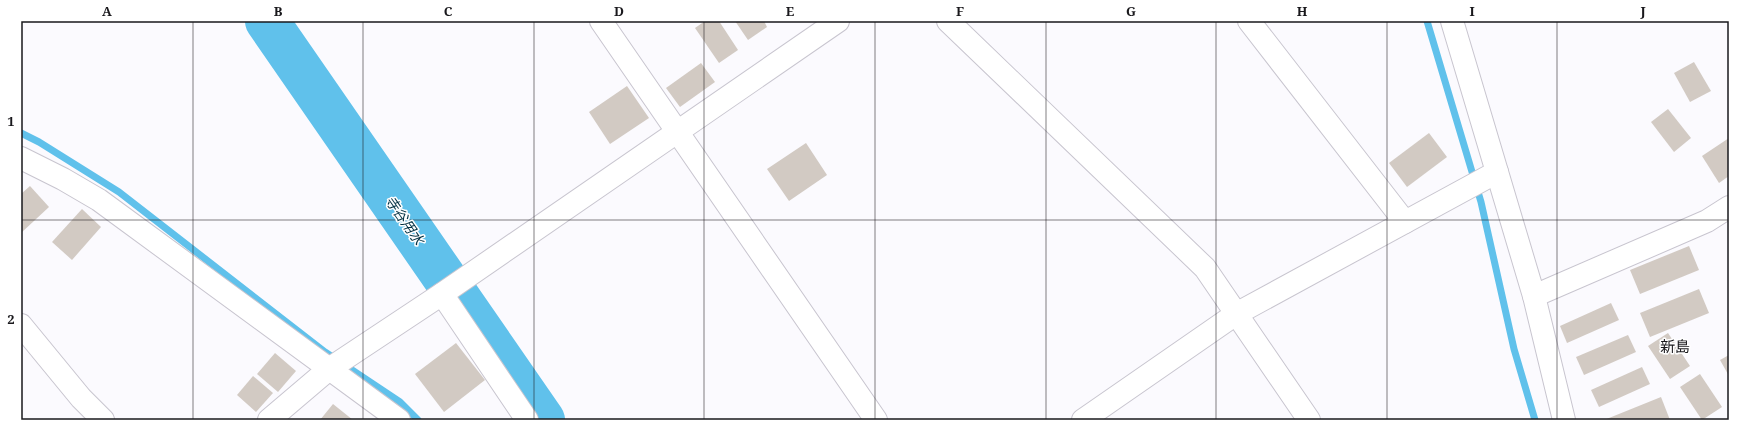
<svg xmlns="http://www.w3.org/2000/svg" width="1750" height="441" font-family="'Noto Serif','Noto Sans JP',serif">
	<rect width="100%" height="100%" fill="#fbfafe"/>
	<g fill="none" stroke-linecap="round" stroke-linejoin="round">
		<!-- stream -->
		<g stroke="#60c1eb" stroke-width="7">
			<path d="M1427,21L1481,202L1514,349L1535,420"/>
			<path d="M21,133L39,142L119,192L325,352L400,402L418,420"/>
		</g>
		<!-- river -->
		<path stroke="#60c1eb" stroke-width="44" d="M267,21L543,420"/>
	</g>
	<!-- building -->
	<g fill="#d2cac3">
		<path d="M705,21H719L738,50L719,63L695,28Z"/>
		<path d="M735,21H764L767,27L748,40Z"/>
		<path d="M1694,62L1711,91L1690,102L1674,73Z"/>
		<path d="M701,63L715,82L680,107L666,88Z"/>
		<path d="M627,86L649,118L610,144L589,112Z"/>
		<path d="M1668,109L1691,138L1674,152L1651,122Z"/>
		<path d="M1429,133L1447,157L1407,187L1389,163Z"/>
		<path d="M1729,138V176L1719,183L1702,156Z"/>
		<path d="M806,143L827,175L789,201L767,169Z"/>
		<path d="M30,186L49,207L21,233V194Z"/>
		<path d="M82,209L101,227L72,260L52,242Z"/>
		<path d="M1689,246L1699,270L1640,294L1630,270Z"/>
		<path d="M1699,289L1709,313L1650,337L1640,313Z"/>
		<path d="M1611,303L1619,320L1567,343L1560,326Z"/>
		<path d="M1668,333L1690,366L1670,379L1648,346Z"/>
		<path d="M1628,335L1636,352L1584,375L1576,357Z"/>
		<path d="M456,343L485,380L444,412L415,374Z"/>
		<path d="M275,353L296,371L278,392L257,374Z"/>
		<path d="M1729,355V376L1720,360Z"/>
		<path d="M1642,367L1650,384L1599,407L1591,390Z"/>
		<path d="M1700,374L1722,407L1702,420L1680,387Z"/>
		<path d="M253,376L273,393L256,412L237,395Z"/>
		<path d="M1661,397L1670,420H1604Z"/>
		<path d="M333,404L353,420H320Z"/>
	</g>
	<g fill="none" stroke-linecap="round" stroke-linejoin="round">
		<!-- minor casing -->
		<g stroke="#c8c5cf" stroke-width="24">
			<g id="minor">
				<path d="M601,21L876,420"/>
				<path d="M948,21L1205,268L1309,420"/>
				<path d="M1249,21L1405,222"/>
				<path d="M1452,21L1534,296L1564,420"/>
				<path d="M21,158L63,179L99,200L399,420"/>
				<path d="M442,294L527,420"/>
				<path d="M1534,296L1707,221L1729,207"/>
				<path d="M21,325L81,398L103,420"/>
				<path d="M269,420L329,369L442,294L838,21"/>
				<path d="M1083,420L1236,314L1497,172"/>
			</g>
		</g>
		<!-- minor -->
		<use href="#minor" stroke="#fff" stroke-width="22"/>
	</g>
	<!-- grid -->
	<path fill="none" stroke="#19181c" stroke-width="1" stroke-opacity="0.55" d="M193,21V420M363,21V420M534,21V420M704,21V420M875,21V420M1046,21V420M1216,21V420M1387,21V420M1557,21V420M21,220H1729"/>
	<g text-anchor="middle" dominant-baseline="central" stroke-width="3" stroke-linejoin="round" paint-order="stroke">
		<!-- water labels -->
		<g font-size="14" font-style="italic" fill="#023142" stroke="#fff">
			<text transform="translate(405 220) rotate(55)">寺谷用水</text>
		</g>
		<!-- quarter labels -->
		<g font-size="15" fill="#19181c" stroke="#fff">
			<text x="1675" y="346">新島</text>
		</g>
	</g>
	<!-- border -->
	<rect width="1750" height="441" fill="none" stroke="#ffffff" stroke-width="44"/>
	<rect x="22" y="22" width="1706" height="397" fill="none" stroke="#19181c" stroke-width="1.5"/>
	<g font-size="13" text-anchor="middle" font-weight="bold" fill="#19181c">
		<text x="107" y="16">A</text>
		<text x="278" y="16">B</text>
		<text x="448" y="16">C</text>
		<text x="619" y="16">D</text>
		<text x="790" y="16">E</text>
		<text x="960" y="16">F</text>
		<text x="1131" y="16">G</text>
		<text x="1302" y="16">H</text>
		<text x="1472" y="16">I</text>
		<text x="1643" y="16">J</text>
		<text x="11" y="126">1</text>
		<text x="11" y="324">2</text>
	</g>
</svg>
